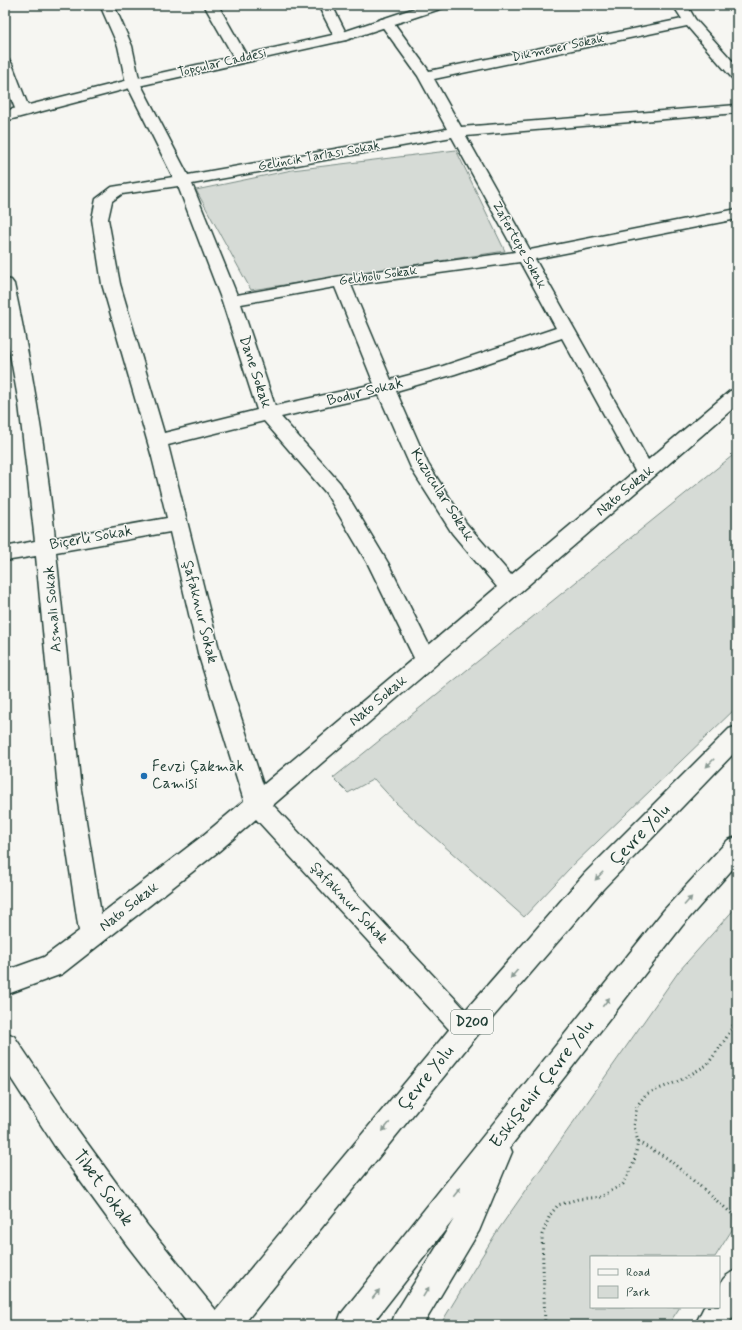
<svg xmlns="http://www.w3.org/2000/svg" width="742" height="1330" font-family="Mynerve,sans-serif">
	<rect width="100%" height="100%" fill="#f6f6f2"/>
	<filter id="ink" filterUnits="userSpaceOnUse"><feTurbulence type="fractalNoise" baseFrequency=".025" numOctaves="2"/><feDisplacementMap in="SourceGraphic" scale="8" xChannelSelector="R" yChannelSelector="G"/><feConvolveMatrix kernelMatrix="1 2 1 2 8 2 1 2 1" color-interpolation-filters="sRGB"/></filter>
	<g filter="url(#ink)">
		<!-- green -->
		<g fill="#d6dbd6" stroke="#7a8c85">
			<path d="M456,150L505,251L251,290L196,190L292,170Z"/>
			<path d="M737,452V707L569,869L524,917L396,803L374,779L348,793L333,778Z"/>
			<path d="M737,906V1222L715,1257H591V1307H680L668,1325H440L496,1233L679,971Z"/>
		</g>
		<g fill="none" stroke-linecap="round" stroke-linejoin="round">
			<!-- minor casing -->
			<g stroke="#1f3d34" stroke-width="3">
				<g id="minor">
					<path d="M100,5H114L132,46L140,83L188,175L447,129L418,76L379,22L381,19H391L429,71L682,19L673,5H687L695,19L737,66V79L732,78L687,26L434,79L461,127L737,105V113L466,136L530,250L737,209V219L535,259L648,460L730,391L737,389V405L273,805L475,1020L479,1029L475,1038L466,1041L457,1038L256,819L219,851L62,974L5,995V971L44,957L79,931L58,790L36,556L5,561V547L35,541L19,404L5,326V279L11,280L14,284C32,368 46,452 55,538L167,518L152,457L102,284L92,219L96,199L112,187L173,177L126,83L118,46ZM452,137L515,252L341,276L237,295L192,184ZM178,186L222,301L257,410L164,433L120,284L108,219L112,201L122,194ZM520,262L556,328L443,366L391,380L351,285ZM335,287L374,384L275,406L241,304ZM562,338L635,471L511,575L466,523L428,464L396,391L455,374ZM379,395L412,470L452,533L497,587L429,645L388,563L340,483L281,417ZM264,421L326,493L368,564L414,658L263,785L220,653L168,445ZM170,532L198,653L244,801L201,837L101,914L81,790L56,552Z"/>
					<path d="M204,5H218L248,58L246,61H236Z"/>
					<path d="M318,5H332L348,37L346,40H336Z"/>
					<path d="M5,60L10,61L12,64L30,111L28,114H18L16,111L5,83Z"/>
					<path d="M5,1032L14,1036L74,1125L147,1225L219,1314L223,1325H189L127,1245L54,1145L5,1069Z"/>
					<path d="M737,1270V1311L728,1325H695L704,1307H719C719,1288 717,1278 737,1270Z"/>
				</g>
			</g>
			<!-- tertiary casing -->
			<g stroke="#1f3d34" stroke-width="3">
				<path id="tertiary" d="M424,5H445L443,8L346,40L134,87L5,121V111L133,79L337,34Z"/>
			</g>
			<!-- trunk casing -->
			<g stroke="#1f3d34" stroke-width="3">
				<g id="trunk">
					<path d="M737,726V750L603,889L475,1038L243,1325H209L213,1314L457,1020L585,873L729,729Z"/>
					<path d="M737,837V864L682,926L510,1147L512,1152L479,1231L423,1325H391L395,1314L454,1219L371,1325H337L341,1314L664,910L728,840Z"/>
				</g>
			</g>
			<!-- path -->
			<g stroke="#1f3d34" stroke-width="3" stroke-dasharray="1 3.5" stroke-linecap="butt">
				<path d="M638,1142L667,1158L737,1218"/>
				<path d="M545,1325L542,1235L550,1215L558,1205L578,1199L601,1197L623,1184L634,1162L638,1142L634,1126L637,1106L646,1094L679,1081L707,1065L725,1040L735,1022L737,1006"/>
			</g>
			<!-- minor -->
			<use href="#minor" fill="#f6f6f2" fill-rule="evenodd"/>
			<!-- tertiary -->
			<use href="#tertiary" fill="#f6f6f2" fill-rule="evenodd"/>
			<!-- trunk -->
			<use href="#trunk" fill="#f6f6f2" fill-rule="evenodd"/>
		</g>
		<!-- one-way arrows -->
		<defs><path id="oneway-solid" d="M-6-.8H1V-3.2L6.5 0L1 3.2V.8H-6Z"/></defs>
		<g fill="#8a9a93">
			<use href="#oneway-solid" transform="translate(710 763) rotate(134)"/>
			<use href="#oneway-solid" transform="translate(599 876) rotate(134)"/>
			<use href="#oneway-solid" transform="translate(688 901) rotate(-48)"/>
			<use href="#oneway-solid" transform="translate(514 974) rotate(131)"/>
			<use href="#oneway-solid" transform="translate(606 1002) rotate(-52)"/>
			<use href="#oneway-solid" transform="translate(386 1127) rotate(129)"/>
			<use href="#oneway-solid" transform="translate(457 1192) rotate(-52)"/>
			<use href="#oneway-solid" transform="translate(426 1292) rotate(-59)"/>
			<use href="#oneway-solid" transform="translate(376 1294) rotate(-52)"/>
		</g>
	</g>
	<!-- markers -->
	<circle fill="#1f6fb2" stroke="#f6f6f2" stroke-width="1.5" cx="144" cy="776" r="4"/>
	<g text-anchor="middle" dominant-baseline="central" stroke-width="3" stroke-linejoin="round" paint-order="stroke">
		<!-- far-street labels -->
		<g font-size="13" fill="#1f3d34" stroke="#f6f6f2">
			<text transform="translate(558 48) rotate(-12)">Dikmener Sokak</text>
			<text transform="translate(222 63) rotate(-13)">Topçular Caddesi</text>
			<text transform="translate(319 156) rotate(-10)">Gelincik Tarlası Sokak</text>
			<text transform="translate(519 245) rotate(61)">Zafertepe Sokak</text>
			<text transform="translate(378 276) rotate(-8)">Gelibolu Sokak</text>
		</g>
		<!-- shield labels -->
		<rect fill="#f6f6f2" stroke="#60746d" stroke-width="1" x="451" y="1010" width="42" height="24" rx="3"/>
		<g font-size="14" font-weight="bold" fill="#1f3d34">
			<text x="472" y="1022">D200</text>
		</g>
		<!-- street labels -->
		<g font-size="15" fill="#1f3d34" stroke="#f6f6f2">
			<text transform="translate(255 372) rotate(72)">Dane Sokak</text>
			<text transform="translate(365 392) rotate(-14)">Bodur Sokak</text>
			<text transform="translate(625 491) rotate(-40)">Nato Sokak</text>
			<text transform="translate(442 495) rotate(58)">Kuzucular Sokak</text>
			<text transform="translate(91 538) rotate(-10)">Biçerli Sokak</text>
			<text transform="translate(53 609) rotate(-95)">Asmalı Sokak</text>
			<text transform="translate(200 612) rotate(76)">Şafaknur Sokak</text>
			<text transform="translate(378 701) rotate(-40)">Nato Sokak</text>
			<text transform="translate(349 903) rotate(47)">Şafaknur Sokak</text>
			<text transform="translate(129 907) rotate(-38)">Nato Sokak</text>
		</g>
		<!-- poi labels -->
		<g font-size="15" fill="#1f3d34" stroke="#f6f6f2" text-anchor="start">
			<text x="152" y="767">Fevzi Çakmak<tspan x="152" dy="17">Camisi</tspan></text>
		</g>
		<!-- near-street labels -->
		<g font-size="18" fill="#1f3d34" stroke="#f6f6f2">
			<text transform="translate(640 835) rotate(-46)">Çevre Yolu</text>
			<text transform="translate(426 1078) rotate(-51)">Çevre Yolu</text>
			<text transform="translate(542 1084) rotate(-52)">Eskişehir Çevre Yolu</text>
			<text transform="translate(103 1188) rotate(54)">Tibet Sokak</text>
		</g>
	</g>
	<!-- margin -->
	<rect width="742" height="1330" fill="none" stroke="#f6f6f2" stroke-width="20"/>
	<rect x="10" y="10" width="722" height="1310" fill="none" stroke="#1f3d34" stroke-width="1.5" filter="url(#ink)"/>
	<!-- legend -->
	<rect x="590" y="1256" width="130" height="52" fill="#f6f6f2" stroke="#a0aca6"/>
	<rect x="598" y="1269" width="20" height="6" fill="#f6f6f2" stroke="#a0aca6"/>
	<text x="626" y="1276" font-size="12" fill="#1f3d34">Road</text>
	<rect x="598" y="1286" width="20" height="12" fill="#d6dbd6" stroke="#a0aca6"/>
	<text x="626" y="1296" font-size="12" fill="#1f3d34">Park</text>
</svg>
